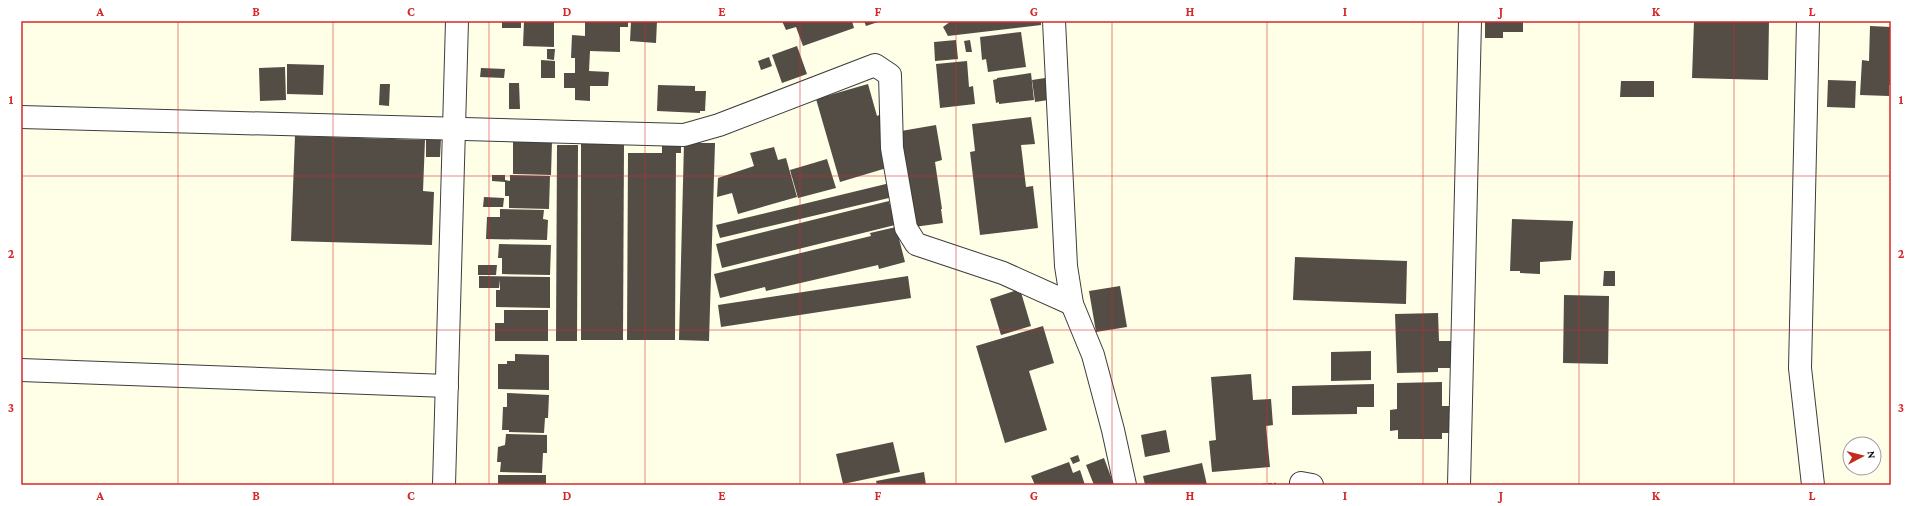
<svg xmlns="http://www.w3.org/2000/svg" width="1912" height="506" font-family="'Crimson Pro',serif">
	<rect width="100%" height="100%" fill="#fffee7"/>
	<!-- building -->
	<g fill="#534d46">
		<rect x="502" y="21" width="19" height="7"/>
		<path d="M524,21H554V47L523,46Z"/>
		<path d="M585,21H628V27H620V52L590,51L589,71L609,72L608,86H590V101L575,100V88H564V73H575V58H571L572,35L585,36Z"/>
		<path d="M631,21H657L656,43L630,41Z"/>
		<path d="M782,21H852L854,28L803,46L796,27L786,30Z"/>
		<path d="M864,21H881L866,26Z"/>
		<path d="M951,21H1041V25L948,36L943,27Z"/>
		<path d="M1485,21H1523V32H1503V38H1485Z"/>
		<path d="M1694,21H1769L1768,80L1692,78Z"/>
		<path d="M1870,26L1891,27V85H1889V96L1860,95L1862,60L1869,61Z"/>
		<path d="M1021,32L1026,67L988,72L986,59L982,60L980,37Z"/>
		<path d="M956,40L958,59L935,61L934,42Z"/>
		<path d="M970,40L972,52H966L964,41Z"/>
		<path d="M797,46L807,74L782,83L772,55Z"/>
		<path d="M547,49H555L554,60L547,59Z"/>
		<path d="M769,57L772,66L761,70L758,61Z"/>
		<path d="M541,60L555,61V78H541Z"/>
		<path d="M967,61L969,87L973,86L975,104L940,108L936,64Z"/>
		<path d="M287,64L324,65L323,95L287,94Z"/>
		<path d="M285,67L286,100L260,101L259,68Z"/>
		<path d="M481,68L505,69L504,78L480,77Z"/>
		<path d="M1031,73L1034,100L999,104V102L996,103L993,80L997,79V78Z"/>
		<path d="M1045,78L1048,100L1035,102L1032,80Z"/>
		<path d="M1828,80L1856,81L1855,108L1827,107Z"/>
		<path d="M1621,81H1654V97H1620Z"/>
		<path d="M509,83H519L520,109H509Z"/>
		<path d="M380,84H390L389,106L379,105Z"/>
		<path d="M868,84L877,116L881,114L890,167L840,182L816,99Z"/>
		<path d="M658,85L695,86V91H706L705,111H700V113L657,111Z"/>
		<path d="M1031,117L1035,144L1021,145L1026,187L1033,186L1038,228L980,235L970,152L975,151L972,124Z"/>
		<path d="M936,125L942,160L935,162L942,209H941L943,223L914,227L900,137L901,131Z"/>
		<path d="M295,136L425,140L423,191L434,192L432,245L291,241Z"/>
		<path d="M426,138L441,139L440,157H426Z"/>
		<path d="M513,140L552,141L551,175L513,174Z"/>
		<path d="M662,141L681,142V153H676L675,340H627L628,153H662Z"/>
		<path d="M684,143H715L709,341L679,340Z"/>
		<path d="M581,144H624L623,340H581Z"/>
		<path d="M557,145H578L577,341H556Z"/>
		<path d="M774,147L778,160L786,158L797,197L738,214L732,193L717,197L718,178L754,166L750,153Z"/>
		<path d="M827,159L836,188L798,198L790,170Z"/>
		<path d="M492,175H505V182L492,181Z"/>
		<path d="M510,175L550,176L549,209L509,208V196H505V180L510,181Z"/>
		<path d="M890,183L893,197L720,238L716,225Z"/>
		<path d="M484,197L504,198L503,207H483Z"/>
		<path d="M889,201L895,225L722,268L716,244Z"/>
		<path d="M500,209L544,210L543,219L548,220L547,240L486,239L487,217H500Z"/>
		<path d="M1512,219L1573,221L1571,260L1540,262V274L1520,273V271H1510Z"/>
		<path d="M896,227L905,262L879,269L878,265L766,291L765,287L720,298L714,274L871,236L870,233Z"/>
		<path d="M499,244L551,245L550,275L502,274V258H498Z"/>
		<path d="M1295,257L1407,261L1406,304L1293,300Z"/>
		<path d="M478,265H497L496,275H478Z"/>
		<path d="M1604,271H1615V286H1603Z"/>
		<path d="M479,276L550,277V308L496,307V290H500V280L499,288H479Z"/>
		<path d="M908,276L911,298L721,327L718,305Z"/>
		<path d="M1120,286L1127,327L1096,332L1089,291Z"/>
		<path d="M1020,289L1031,326L1001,335L990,299Z"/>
		<path d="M1564,295L1609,296L1608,364L1563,363Z"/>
		<path d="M504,310H548V341H495V323H504Z"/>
		<path d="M1438,313L1439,341H1451V368H1438V372L1397,373L1395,314Z"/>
		<path d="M1043,326L1054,363L1029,371L1047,430L1005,443L976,346Z"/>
		<path d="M1371,351V380L1331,381V352Z"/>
		<path d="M515,354L549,355V390L498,389V364H507V361H515Z"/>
		<path d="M1251,374L1253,400L1271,399L1273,425L1266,426L1270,467L1212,472L1209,441L1216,440L1211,377Z"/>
		<path d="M1442,382V406H1450V433H1442V439H1398V430L1390,431V410L1397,409V383Z"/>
		<path d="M1374,384V407H1357V414L1292,415V386Z"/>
		<path d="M507,393L549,395L548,418H545L544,433L509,432V430H502L503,407H507Z"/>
		<path d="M1166,430L1170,452L1145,457L1141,435Z"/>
		<path d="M506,434L547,435V453H543L542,473L500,472L501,462H497L498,447L505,445Z"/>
		<path d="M893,442L900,472L843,484L836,454Z"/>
		<path d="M1078,455L1080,461L1073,464L1070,458Z"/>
		<path d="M1104,458L1114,485H1094L1086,465Z"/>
		<path d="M1069,462L1073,473L1080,470L1085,485H1035L1031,476Z"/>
		<path d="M1202,463L1207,485H1145L1143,476Z"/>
		<path d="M924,472L926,485H877L876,481Z"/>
		<rect x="498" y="475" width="48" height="10"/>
	</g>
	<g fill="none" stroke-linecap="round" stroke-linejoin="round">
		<!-- minor casing -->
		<g stroke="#3d3d3d" stroke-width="24">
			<g id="minor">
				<path d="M1054,21L1066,266L1072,304L1093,355L1113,430L1125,485"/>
				<path d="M1808,21L1800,368L1813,485"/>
				<path d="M21,117L684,135L719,125L875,65L890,75L892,148L906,228L916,244L1003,273L1072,304"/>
				<path d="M21,370L447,386"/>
				<path d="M444,485L457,21"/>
				<path d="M1301,485V483L1312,485"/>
				<path d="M1459,485L1470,21"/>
			</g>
		</g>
		<!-- path -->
		<path stroke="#2c2c2c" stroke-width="2.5" stroke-dasharray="4 2" stroke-linecap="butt" d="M1262,485L1276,484"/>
		<!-- minor -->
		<use href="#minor" stroke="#fff" stroke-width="22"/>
	</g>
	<!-- grid -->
	<path fill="none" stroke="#d62828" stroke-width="1" stroke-opacity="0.55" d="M178,21V485M333,21V485M489,21V485M645,21V485M800,21V485M956,21V485M1112,21V485M1267,21V485M1423,21V485M1579,21V485M1734,21V485M21,176H1891M21,330H1891"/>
	<!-- border -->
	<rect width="1912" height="506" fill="none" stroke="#ffffff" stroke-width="44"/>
	<!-- north arrow -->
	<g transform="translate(1862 456) rotate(83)"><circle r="19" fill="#ffffff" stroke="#9d9d9d"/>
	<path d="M0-3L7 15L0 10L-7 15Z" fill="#c32c19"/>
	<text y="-6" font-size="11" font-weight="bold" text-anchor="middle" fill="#0a0a0a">N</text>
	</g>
	<rect x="22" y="22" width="1868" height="462" fill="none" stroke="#d62828" stroke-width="1.5"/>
	<g font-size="13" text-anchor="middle" font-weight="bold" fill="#d62828">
		<text x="100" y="16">A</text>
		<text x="256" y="16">B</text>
		<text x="411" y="16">C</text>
		<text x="567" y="16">D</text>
		<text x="722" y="16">E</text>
		<text x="878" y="16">F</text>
		<text x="1034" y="16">G</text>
		<text x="1190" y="16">H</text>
		<text x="1345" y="16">I</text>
		<text x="1501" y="16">J</text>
		<text x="1656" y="16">K</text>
		<text x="1812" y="16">L</text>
		<text x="11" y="104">1</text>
		<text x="1901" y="104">1</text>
		<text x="11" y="258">2</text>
		<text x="1901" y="258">2</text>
		<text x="11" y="412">3</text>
		<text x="1901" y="412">3</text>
		<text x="100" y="500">A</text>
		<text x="256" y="500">B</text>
		<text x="411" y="500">C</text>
		<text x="567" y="500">D</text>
		<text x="722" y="500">E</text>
		<text x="878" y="500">F</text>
		<text x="1034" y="500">G</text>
		<text x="1190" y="500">H</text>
		<text x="1345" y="500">I</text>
		<text x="1501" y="500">J</text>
		<text x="1656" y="500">K</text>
		<text x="1812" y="500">L</text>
	</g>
</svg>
